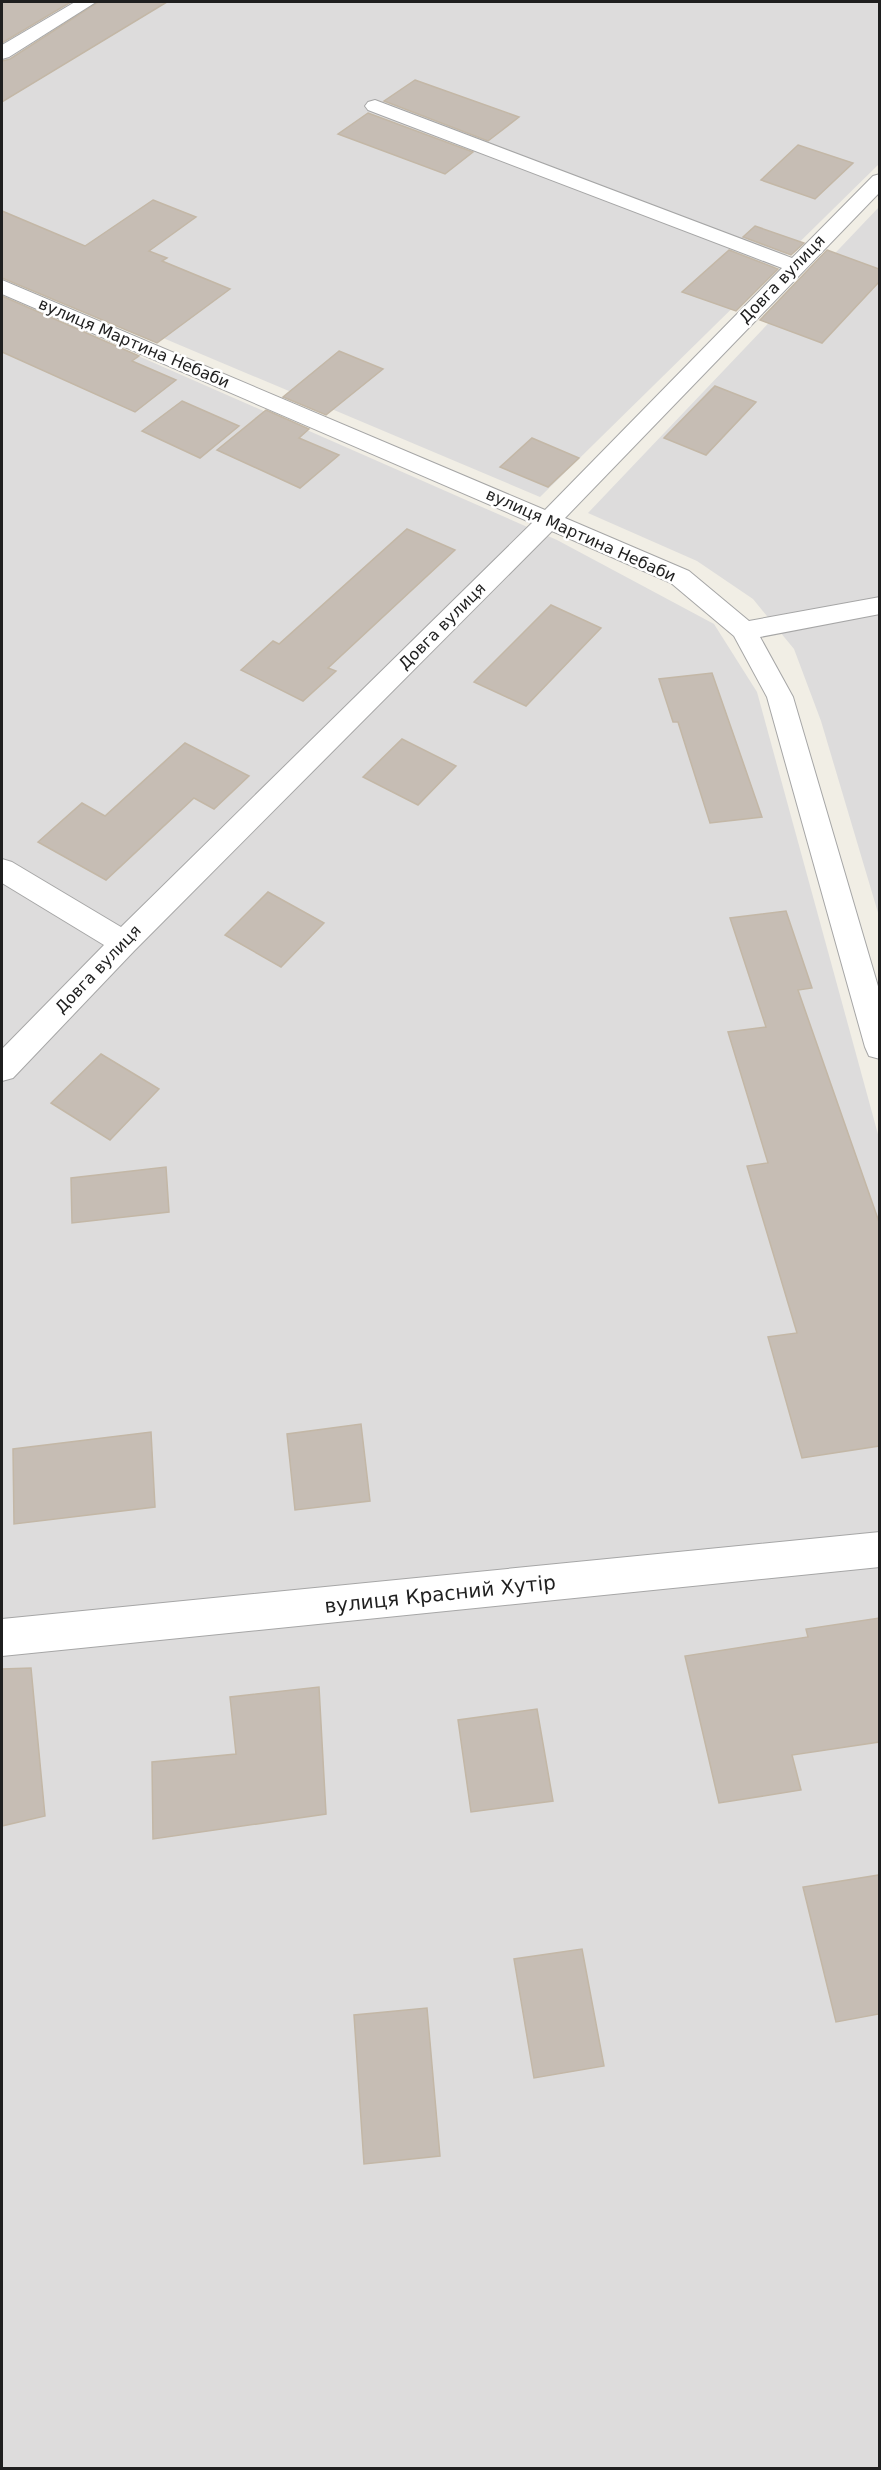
<svg xmlns="http://www.w3.org/2000/svg" width="881" height="2470" font-family="'DejaVu Sans',sans-serif">
	<rect width="100%" height="100%" fill="#f1eee5"/>
	<!-- residential -->
	<g fill="#dddcdc">
		<path d="M2,2H879V164L540,497L2,270Z"/>
		<path d="M879,207V916L821,721L794,649L753,599L697,561L588,513Z"/>
		<path d="M2,296L557,540L714,624L757,692L879,1138V2468H2Z"/>
	</g>
	<!-- building -->
	<g fill="#c6bdb4" stroke="#c3b7a6" stroke-width="1.5">
		<path d="M2,2H71L2,43Z"/>
		<path d="M98,2H167L2,102V61L10,59Z"/>
		<path d="M415,80L519,117L488,141L384,101Z"/>
		<path d="M368,113L473,152L445,174L338,134Z"/>
		<path d="M798,145L853,163L815,199L761,180Z"/>
		<path d="M153,200L196,217L149,251L167,258L162,261L230,289L157,343L2,278V211L85,246Z"/>
		<path d="M755,226L804,243L791,255L743,237Z"/>
		<path d="M729,250L778,269L736,311L682,292Z"/>
		<path d="M827,250L879,269V282L822,343L760,320Z"/>
		<path d="M2,296L139,356L132,361L176,380L135,412L2,352Z"/>
		<path d="M339,351L383,369L326,415L283,397Z"/>
		<path d="M715,386L756,402L706,455L664,438Z"/>
		<path d="M182,401L239,426L200,458L142,431Z"/>
		<path d="M266,410L309,429L299,438L339,455L300,488L217,450Z"/>
		<path d="M532,438L579,458L548,487L500,467Z"/>
		<path d="M407,529L455,550L328,668L336,671L303,701L241,670L273,641L279,644Z"/>
		<path d="M551,605L601,628L526,706L474,682Z"/>
		<path d="M712,673L735,739L762,817L710,823L678,722H673L659,679Z"/>
		<path d="M402,739L456,766L418,805L363,777Z"/>
		<path d="M185,743L249,776L214,809L194,798L106,880L38,842L82,803L105,816Z"/>
		<path d="M268,892L324,923L281,967L225,935Z"/>
		<path d="M786,911L812,988L798,990L879,1222V1446L802,1458L768,1337L797,1333L747,1166L768,1163L728,1032L766,1027L730,918Z"/>
		<path d="M101,1054L159,1089L110,1140L51,1103Z"/>
		<path d="M166,1167L169,1212L72,1223L71,1178Z"/>
		<path d="M361,1424L370,1501L295,1510L287,1434Z"/>
		<path d="M151,1432L155,1507L14,1524L13,1449Z"/>
		<path d="M879,1618V1742L792,1755L801,1790L719,1803L685,1656L808,1637L806,1629Z"/>
		<path d="M31,1668L45,1816L2,1826V1669Z"/>
		<path d="M319,1687L326,1814L153,1839L152,1762L236,1754L230,1697Z"/>
		<path d="M537,1709L553,1801L471,1812L458,1720Z"/>
		<path d="M879,1875V2014L836,2022L803,1887Z"/>
		<path d="M582,1949L604,2066L534,2078L514,1959Z"/>
		<path d="M427,2008L440,2156L364,2164L354,2015Z"/>
	</g>
	<g fill="none" stroke-linecap="round" stroke-linejoin="round">
		<!-- street casing -->
		<g stroke="#a6a6a6" stroke-width="2">
			<g id="street">
				<path d="M75,2H96L9,57L2,59V45Z"/>
				<path d="M375,100L792,258L873,176L880,174V192L565,518L689,571L749,621L880,597V614L760,637L793,697L880,993V1059L869,1056L865,1047L767,697L734,636L671,583L552,531L134,951L13,1078L2,1081V1049L104,945L2,883V859L12,862L121,927L532,523L2,294V280L545,510L782,268L368,110L365,106L368,102Z"/>
				<path d="M880,1532V1567L2,1656V1619Z"/>
			</g>
		</g>
		<!-- street -->
		<use href="#street" fill="#fff" fill-rule="evenodd"/>
	</g>
	<g text-anchor="middle" dominant-baseline="central" stroke-width="5" stroke-linejoin="round" paint-order="stroke">
		<!-- far-street labels -->
		<g font-size="16" fill="#1f1f1f" stroke="#fff">
			<text transform="translate(782 279) rotate(-46)">Довга вулиця</text>
			<text transform="translate(134 343) rotate(23)">вулиця Мартина Небаби</text>
			<text transform="translate(581 535) rotate(24)">вулиця Мартина Небаби</text>
			<text transform="translate(442 626) rotate(-45)">Довга вулиця</text>
			<text transform="translate(98 969) rotate(-46)">Довга вулиця</text>
		</g>
		<!-- street labels -->
		<g font-size="20" fill="#1f1f1f" stroke="#fff">
			<text transform="translate(440 1594) rotate(-6)">вулиця Красний Хутір</text>
		</g>
	</g>
	<!-- border -->
	<rect width="881" height="2470" fill="none" stroke="#1f1f1f" stroke-width="6"/>
</svg>
